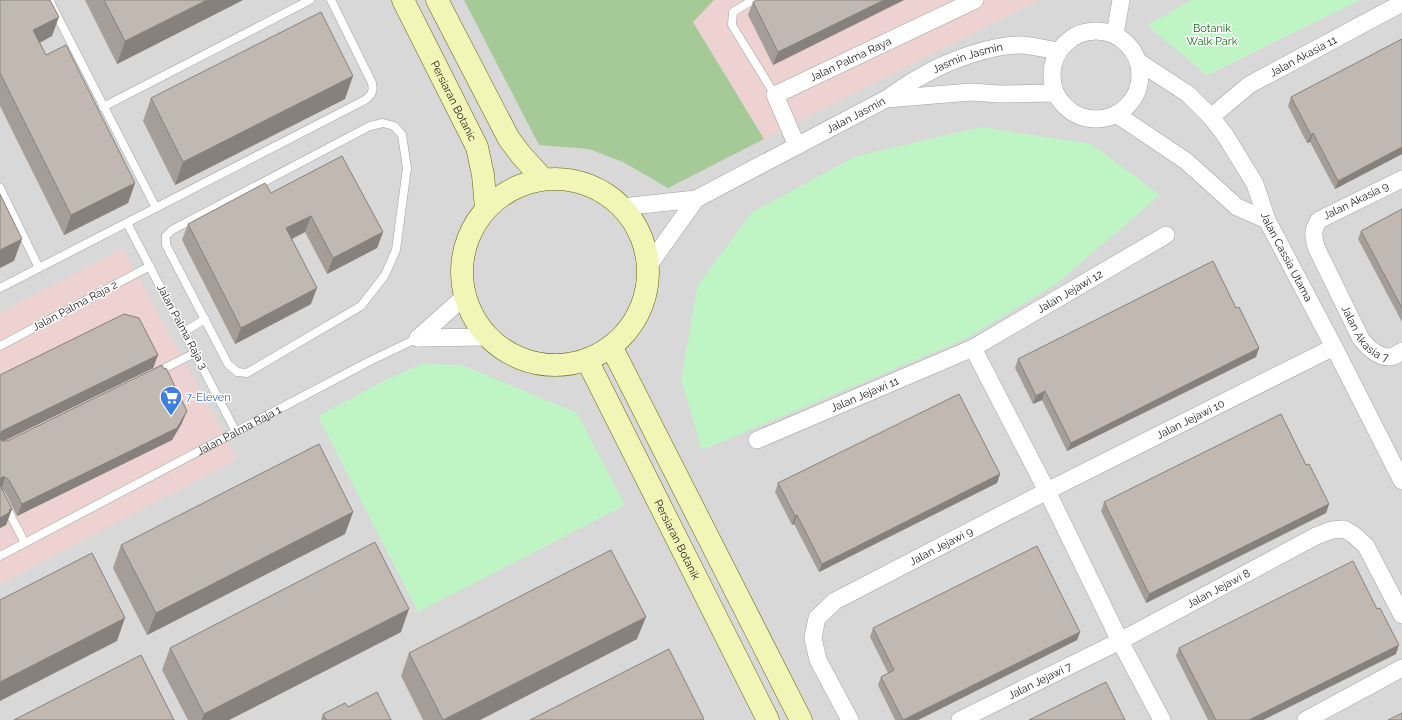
<svg xmlns="http://www.w3.org/2000/svg" width="1402" height="720" font-family="Raleway,sans-serif">
	<rect width="100%" height="100%" fill="#ece9e1"/>
	<!-- residential -->
	<rect fill="#d9d8d8" x="0" y="0" width="1402" height="720"/>
	<!-- commercial -->
	<g fill="#edd2d1">
		<path d="M714,0H1039L764,139L693,21Z"/>
		<path d="M123,248L237,459L0,584V313Z"/>
	</g>
	<!-- forest -->
	<path fill="#a6c998" d="M464,0H714L693,22L764,139L668,188L623,162L589,149L539,145Z"/>
	<!-- park -->
	<g fill="#bff5c4">
		<path d="M1192,0H1360L1207,75L1147,25Z"/>
		<path d="M981,127L1091,144L1160,195L1056,284L965,339L702,450L681,380L698,285L752,212L857,156Z"/>
		<path d="M422,364L462,365L577,413L625,505L418,612L318,416L384,381Z"/>
	</g>
	<g fill="none" stroke-linecap="round" stroke-linejoin="round">
		<!-- lane casing -->
		<g stroke="#a2a2a2" stroke-width="9">
			<g id="lane">
				<path d="M49,0L156,208"/>
				<path d="M753,0L733,12L732,25L775,95"/>
				<path d="M103,107L310,0"/>
				<path d="M383,123L394,126L402,135L407,168L396,250L385,275L361,306L247,373L237,372L228,364L166,245V236L172,230L370,126Z"/>
				<path d="M0,188L39,268"/>
				<path d="M127,223L236,432"/>
				<path d="M0,288L365,100C371,95 374,92 372,83L331,0"/>
				<path d="M184,332L205,319"/>
				<path d="M0,346L150,266"/>
				<path d="M155,373L195,353"/>
				<path d="M0,495L25,543"/>
				<path id="s1" d="M0,556L370,361L418,338"/>
			</g>
		</g>
		<!-- street casing -->
		<g stroke="#a2a2a2" stroke-width="18">
			<g id="street">
				<circle cx="1096" cy="75" r="44"/>
				<path d="M1115,34L1121,0"/>
				<path id="s2" d="M1139,62L1188,94L1211,117L1225,135L1255,184L1267,220L1334,347L1402,481"/>
				<path id="s3" d="M888,98C899,90 910,82 922,76C947,61 993,44 1022,45C1034,46 1046,49 1058,51"/>
				<path d="M1116,114L1186,161L1237,207L1267,220"/>
				<path id="s4" d="M1211,117L1249,85L1402,3"/>
				<path id="s5" d="M797,146L775,95L975,0"/>
				<path id="s6" d="M1402,179L1319,220C1312,231 1313,235 1316,247L1361,339C1367,347 1379,358 1390,357C1394,357 1399,353 1402,351"/>
				<path id="s7" d="M622,207L696,199L886,99L971,92L1000,94L1055,93"/>
				<path d="M649,265L696,199"/>
				<path d="M418,338L487,337"/>
				<path d="M418,338L464,297"/>
				<path d="M973,348L1047,491L1120,641L1162,720"/>
				<path id="s8" d="M757,440L973,348L1166,235"/>
				<path id="s9" d="M850,720L818,660L813,638L817,618L835,601L1047,491L1334,347"/>
				<path id="s10" d="M960,720L1120,641L1316,536L1332,530L1344,529L1354,535L1366,546L1402,615"/>
				<path d="M1306,720L1402,668"/>
			</g>
		</g>
		<!-- secondary casing -->
		<g stroke="#5e690b" stroke-width="23">
			<g id="secondary">
				<path id="s11" d="M403,0L477,147L483,175L486,208"/>
				<path d="M437,0L509,139L522,156L543,179"/>
				<circle cx="555" cy="272" r="93"/>
				<path d="M611,346L801,720"/>
				<path id="s12" d="M587,360L768,720"/>
			</g>
		</g>
		<!-- lane -->
		<use href="#lane" stroke="#fff" stroke-width="8"/>
		<!-- street -->
		<use href="#street" stroke="#fff" stroke-width="17"/>
		<!-- secondary -->
		<use href="#secondary" stroke="#f1f5b6" stroke-width="22"/>
	</g>
	<!-- wall -->
	<g fill="#a59e98">
		<path d="M0,0L52,36L40,43L46,55L135,183L128,203L64,235L0,106Z"/>
		<path d="M85,0H243L117,64Z"/>
		<path d="M904,0L773,65L748,15L753,2Z"/>
		<path d="M1402,39V154L1335,189L1310,142L1307,143L1288,106L1291,97Z"/>
		<path d="M151,98L345,99L175,185L143,121Z"/>
		<path d="M271,193L383,232L377,248L327,274L305,232L292,239L311,304L235,344L182,240L188,224Z"/>
		<path d="M1402,209V322L1358,239L1361,231Z"/>
		<path d="M1236,308L1259,348L1256,357L1067,451L1042,400L1033,404L1015,368L1018,359Z"/>
		<path d="M158,355L153,368L3,441L182,423L172,440L17,516L5,492L3,491L12,509L6,525L0,528V375Z"/>
		<path d="M1306,465L1329,504L1326,513L1146,603L1101,511L1104,502Z"/>
		<path d="M1000,474L997,483L819,572L794,524L792,525L775,492L778,483Z"/>
		<path d="M353,512L345,534L147,635L113,568L121,545Z"/>
		<path d="M873,628L1080,632L1077,640L918,720H895L878,685L881,677L888,673L870,637Z"/>
		<path d="M401,632L229,720H188L162,670L170,648Z"/>
		<path d="M637,639L480,720H423L401,676L409,653Z"/>
		<path d="M1179,648L1396,654L1263,720H1208L1176,656Z"/>
		<path d="M348,707L391,720H321L323,714Z"/>
	</g>
	<!-- shaded-wall -->
	<g fill="#86817c">
		<path d="M207,0H243L117,64L125,41Z"/>
		<path d="M884,0H904L773,65L778,52Z"/>
		<path d="M59,17L52,36L26,49L33,30Z"/>
		<path d="M353,76L345,99L175,185L183,162Z"/>
		<path d="M1313,133L1310,142L1307,143L1311,135Z"/>
		<path d="M1402,147V154L1335,189L1338,181Z"/>
		<path d="M135,183L128,203L64,235L71,215Z"/>
		<path d="M311,216L305,232L280,245L286,228Z"/>
		<path d="M383,232L377,248L327,274L333,258Z"/>
		<path d="M22,239L14,261L0,268V250Z"/>
		<path d="M317,288L311,304L235,344L241,328Z"/>
		<path d="M1259,348L1256,357L1067,451L1071,443Z"/>
		<path d="M158,355L153,368L0,443V434L2,431Z"/>
		<path d="M1045,391L1042,400L1033,404L1036,396Z"/>
		<path d="M187,411L182,423L172,440L17,516L22,504Z"/>
		<path d="M1000,474L997,483L819,572L822,564Z"/>
		<path d="M2,477H5L1,490H0V480Z"/>
		<path d="M1329,504L1326,513L1146,603L1149,594Z"/>
		<path d="M12,509L6,525L0,528V518L9,510Z"/>
		<path d="M353,512L345,534L147,635L156,613Z"/>
		<path d="M797,515L794,524L792,525L795,516Z"/>
		<path d="M409,609L401,632L229,720H202L204,714Z"/>
		<path d="M646,617L637,639L480,720H444Z"/>
		<path d="M125,618L117,641L0,701V682Z"/>
		<path d="M1080,632L1077,640L918,720H904Z"/>
		<path d="M1399,645L1396,654L1263,720H1249Z"/>
	</g>
	<!-- building -->
	<g fill="#c0b8b1" stroke="#86817c">
		<path d="M0,0H50L59,17L33,30L46,55L66,45L135,183L71,215L0,73Z"/>
		<path d="M104,0H207L125,41Z"/>
		<path d="M757,0H884L778,52L753,2Z"/>
		<path d="M321,12L353,76L183,162L151,98Z"/>
		<path d="M1402,39V147L1338,181L1313,133L1311,135L1291,97Z"/>
		<path d="M342,156L383,232L333,258L311,216L286,228L317,288L241,328L188,224L265,183L271,193Z"/>
		<path d="M0,194L22,239L0,250Z"/>
		<path d="M1402,209V308L1361,231Z"/>
		<path d="M1213,261L1236,308L1239,307L1259,348L1071,443L1045,391L1036,396L1018,359Z"/>
		<path d="M124,314L139,318L158,355L2,431L0,434V375Z"/>
		<path d="M162,365L164,369L166,368L187,411L177,428L22,504L9,480L5,477H2L0,480V439L2,441H7Z"/>
		<path d="M959,394L1000,474L822,564L797,515L795,516L778,483Z"/>
		<path d="M1281,414L1306,465L1309,464L1329,504L1149,594L1104,502Z"/>
		<path d="M319,444L353,512L156,613L121,545Z"/>
		<path d="M0,485L12,509L9,510L10,512L0,518Z"/>
		<path d="M375,542L409,609L204,714L170,648Z"/>
		<path d="M1037,546L1080,632L903,720L881,677L894,670L873,628Z"/>
		<path d="M611,550L646,617L443,720L409,653Z"/>
		<path d="M92,553L125,618L0,682V600Z"/>
		<path d="M1353,561L1377,609L1380,608L1399,645L1249,720H1216L1179,648Z"/>
		<path d="M669,649L704,719L702,720H530Z"/>
		<path d="M141,655L174,720H14Z"/>
		<path d="M1106,682L1125,720H1029Z"/>
		<path d="M377,692L391,720H326L323,714L345,703L348,707Z"/>
		<path d="M1402,713V720H1388Z"/>
	</g>
	<!-- icons -->
	<defs>
		<g id="supermarket-pin" transform="scale(1.15)"><path d="M0 17L-7.5 6A9.5 9.5 0 1 1 7.5 6Z" fill="#3f7fe0" stroke="#fff"/><path d="M-6-5.5h2.5l.6 2H6L4.5 2H-2.5L-4.4-4H-6ZM-1.5 3.2a1.3 1.3 0 1 0 .1 0ZM3 3.2a1.3 1.3 0 1 0 .1 0Z" fill="#fff"/></g>
	</defs>
	<g fill-rule="evenodd">
		<use href="#supermarket-pin" x="171" y="397"/>
	</g>
	<g text-anchor="middle" dominant-baseline="central" stroke-width="3" stroke-linejoin="round" paint-order="stroke">
		<!-- park labels -->
		<g font-size="11" fill="#11711a" stroke="#fff">
			<text x="1212" y="28">Botanik<tspan x="1212" dy="13">Walk Park</tspan></text>
		</g>
		<!-- street labels -->
		<g font-size="11" fill="#1b1b1b" stroke="#fff">
			<text stroke="none"><textPath href="#s4" startOffset="111">Jalan Akasia 11</textPath></text>
			<text stroke="none"><textPath href="#s5" startOffset="139">Jalan Palma Raya</textPath></text>
			<text stroke="none"><textPath href="#s3" startOffset="90">Jasmin Jasmin</textPath></text>
			<text stroke="none"><textPath href="#s11" startOffset="113">Persiaran Botanic</textPath></text>
			<text stroke="none"><textPath href="#s7" startOffset="255">Jalan Jasmin</textPath></text>
			<text transform="translate(1356 201) rotate(-26)">Jalan Akasia 9</text>
			<text stroke="none"><textPath href="#s2" startOffset="251">Jalan Cassia Utama</textPath></text>
			<text stroke="none"><textPath href="#s8" startOffset="347">Jalan Jejawi 12</textPath></text>
			<text transform="translate(75 306) rotate(-28)">Jalan Palma Raja 2</text>
			<text transform="translate(182 327) rotate(62)">Jalan Palma Raja 3</text>
			<text stroke="none"><textPath href="#s6" startOffset="222">Jalan Akasia 7</textPath></text>
			<text stroke="none"><textPath href="#s8" startOffset="117">Jalan Jejawi 11</textPath></text>
			<text stroke="none"><textPath href="#s9" startOffset="535">Jalan Jejawi 10</textPath></text>
			<text stroke="none"><textPath href="#s1" startOffset="270">Jalan Palma Raja 1</textPath></text>
			<text stroke="none"><textPath href="#s12" startOffset="201">Persiaran Botanik</textPath></text>
			<text stroke="none"><textPath href="#s9" startOffset="255">Jalan Jejawi 9</textPath></text>
			<text stroke="none"><textPath href="#s10" startOffset="290">Jalan Jejawi 8</textPath></text>
			<text stroke="none"><textPath href="#s10" startOffset="89">Jalan Jejawi 7</textPath></text>
		</g>
		<!-- shop labels -->
		<g font-size="11" fill="#366cbe" stroke="#fff" text-anchor="start">
			<text x="186" y="397">7-Eleven</text>
		</g>
	</g>
</svg>
